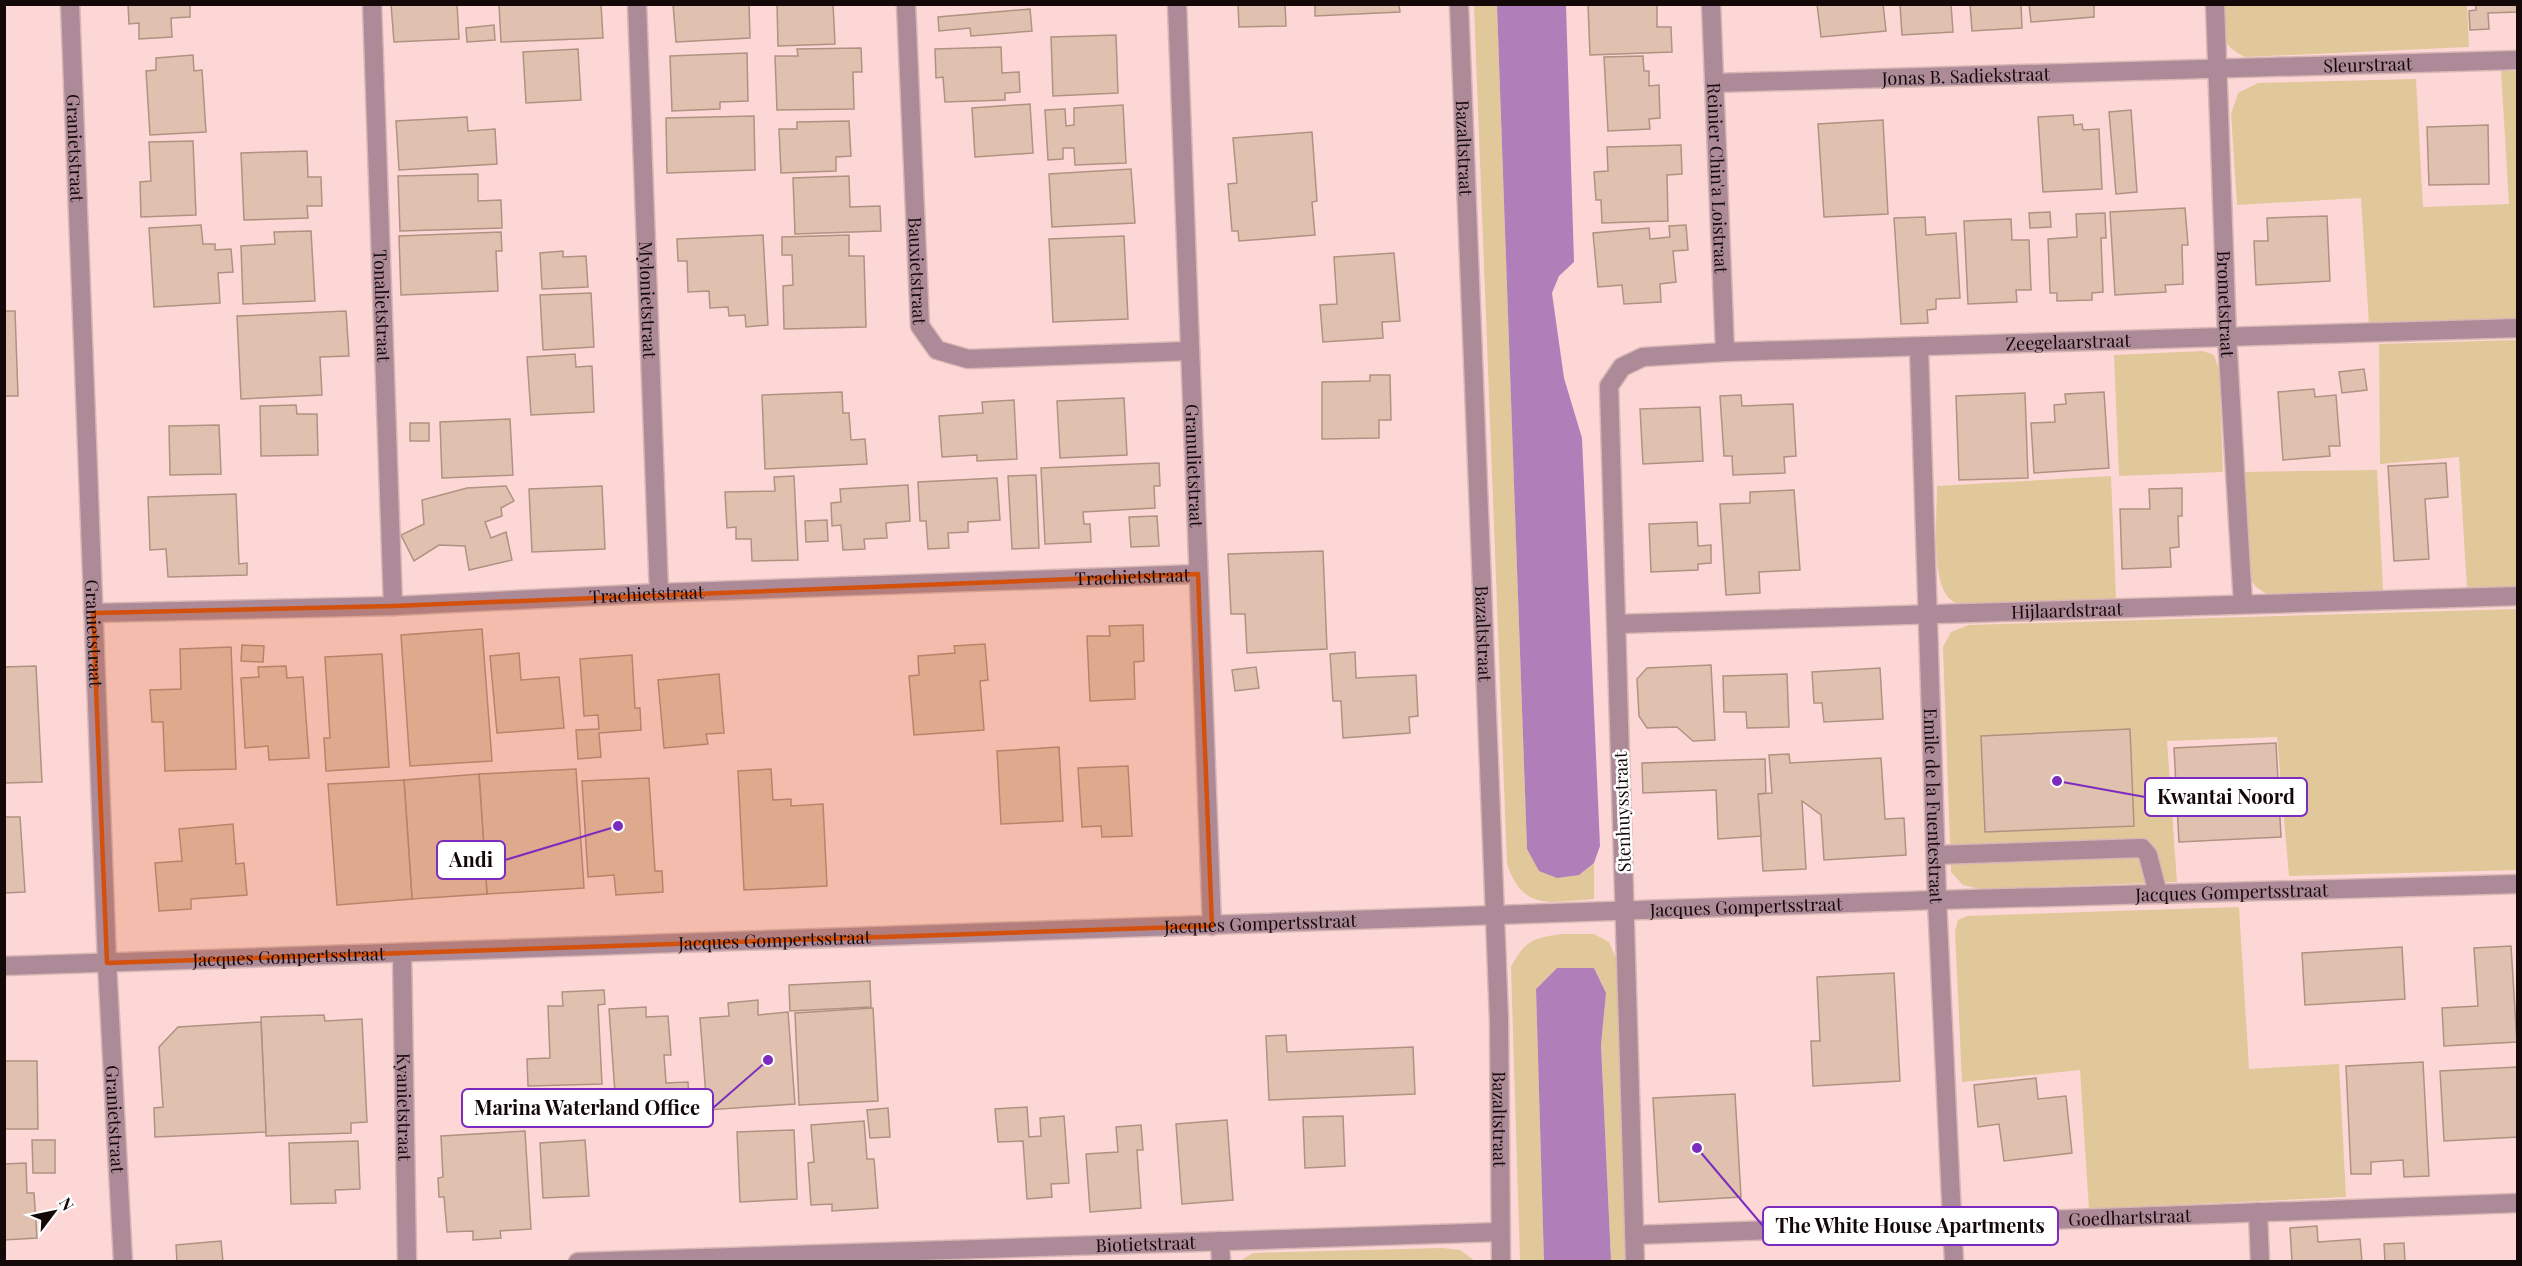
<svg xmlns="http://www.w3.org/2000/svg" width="2522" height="1266" font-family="'Playfair Display',serif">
	<rect width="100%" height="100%" fill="#fdd7d5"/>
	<!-- green -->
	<g fill="#e0c89a">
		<path d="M1474,5H1497L1527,849L1579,875L1594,863V899C1551,902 1523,912 1507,864Z"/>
		<path d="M2221,5H2467L2469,47L2246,57C2218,45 2222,32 2221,5Z"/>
		<path d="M2501,71H2517V321L2369,325L2361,198L2237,205L2231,114L2238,93L2258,83L2416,79L2423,207L2509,204Z"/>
		<path d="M2517,340V587L2467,588L2459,457L2380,464L2379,344Z"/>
		<path d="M2203,351L2214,355L2219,370L2223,472L2119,476L2114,355Z"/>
		<path d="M2377,470L2383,591L2268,595L2255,586L2247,572L2243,472Z"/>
		<path d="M2111,476L2116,599L1968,605C1963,604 1955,604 1951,600C1930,584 1937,512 1937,486Z"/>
		<path d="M2517,609V870L2289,876L2277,737L2167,741L2177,882L1980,889L1963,885L1951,872L1943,647L1951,632L1969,625Z"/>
		<path d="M2239,907L2249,1069L2339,1064L2346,1197L2089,1209L2080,1070L1962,1082L1955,931L1958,920L1967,916Z"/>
		<path d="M1560,934H1594L1609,942L1618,963L1619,1044L1628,1261H1611L1601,1045L1606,993L1594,968H1557L1536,989L1544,1261H1520L1511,967C1525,941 1531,939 1560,934Z"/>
		<path d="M1442,1248L1460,1250L1475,1261H1240L1253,1253Z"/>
	</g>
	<!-- water -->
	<g fill="#b07fb9">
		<path d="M1497,5H1566L1574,262L1559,276L1552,293L1564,378L1582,438L1600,846L1594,863L1579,875L1557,878L1539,871L1527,849Z"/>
		<path d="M1557,968H1594L1606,993L1601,1045L1611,1261H1544L1536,989Z"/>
	</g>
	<!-- building -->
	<g fill="#e0c1af" stroke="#af9281" stroke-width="1.5">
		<path d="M128,4H190V17L171,18L172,37L139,39V23L129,24Z"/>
		<path d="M391,4H457L459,39L394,42Z"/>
		<path d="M499,4H601L603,38L501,42Z"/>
		<path d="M673,4H749L750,38L676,42Z"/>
		<path d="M777,4H833L835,44L778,46Z"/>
		<path d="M1238,4H1285L1286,26L1239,27Z"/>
		<path d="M1315,4H1399L1400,12L1315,16Z"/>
		<path d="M1588,4H1657V27H1671L1672,52L1590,55Z"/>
		<path d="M1817,4H1883L1886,31L1821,37Z"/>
		<path d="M1951,4L1953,32L1902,35L1900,5Z"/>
		<path d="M1970,4H2021L2022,28L1972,31Z"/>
		<path d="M2029,4H2094V17L2031,22Z"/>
		<path d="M2476,4H2518V12L2488,13L2489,29L2470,30L2469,11L2476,10Z"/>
		<path d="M1030,9L1032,31L971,36L970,28L939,31L938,17Z"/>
		<path d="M494,25L495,40L467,42L466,28Z"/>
		<path d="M1116,35L1118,93L1053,96L1051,37Z"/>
		<path d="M1001,47L1002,73L1019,72L1020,92L1005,93V100L945,102L943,77L936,78L935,49Z"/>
		<path d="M861,48L862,72H853L854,109L777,110L775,56H798L797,49Z"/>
		<path d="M578,49L581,100L526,103L523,52Z"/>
		<path d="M747,53L748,101L720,102V109L672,111L670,56Z"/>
		<path d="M193,55L194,71L202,70L206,132L150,135L146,71L156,70V58Z"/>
		<path d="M1643,56L1644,71H1649V86L1659,85L1660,118L1649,119L1650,129L1608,131L1604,57Z"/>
		<path d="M1030,104L1033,153L975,157L972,108Z"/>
		<path d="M1123,105L1126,163L1075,165L1074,148H1063V159L1048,160L1045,110L1065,109L1066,126L1074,125V108Z"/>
		<path d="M2131,110L2137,192L2116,194L2109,112Z"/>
		<path d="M2073,115L2074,125L2082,124L2083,130L2099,129L2102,189L2043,192L2038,117Z"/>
		<path d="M754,116L755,170L667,173L666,118Z"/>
		<path d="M467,117L468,131L495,129L497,164L399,170L396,121Z"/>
		<path d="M1883,120L1888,214L1824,217L1818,124Z"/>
		<path d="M849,121L851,156L836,157V171L781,173L779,129H797V122Z"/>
		<path d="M2488,125L2489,184L2429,185L2427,127Z"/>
		<path d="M1312,132L1317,201L1312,202L1315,235L1239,241L1238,231H1232L1228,184L1237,183L1233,138Z"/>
		<path d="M193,141L196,215L141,217L140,182L151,181L149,142Z"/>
		<path d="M1681,145L1682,174L1667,175L1668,221L1602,223L1601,200H1596L1594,172L1608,171L1607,147Z"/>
		<path d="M307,151L308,177H321L322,206H307L308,218L244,220L241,153Z"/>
		<path d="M1131,169L1135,223L1052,227L1049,174Z"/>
		<path d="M478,174V201L501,200L502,228L400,231L398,176Z"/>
		<path d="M849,176L850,207L880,206L881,231L795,234L793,178Z"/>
		<path d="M2185,208L2188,245H2182L2183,284L2165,285L2166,292L2115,295L2110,212Z"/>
		<path d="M2050,212L2051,227L2030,228L2029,213Z"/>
		<path d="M2105,213L2106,238H2101L2103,292L2092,293V300L2057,301V293H2050L2048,239L2077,237L2076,214Z"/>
		<path d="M2327,216L2330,281L2256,285L2254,241H2268L2267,218Z"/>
		<path d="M1925,217L1926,235L1956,233L1960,298L1936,299V309L1927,310L1928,323L1901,324L1894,218Z"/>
		<path d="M2011,219L2012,240H2029L2031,290H2016L2017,302L1968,304L1964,221Z"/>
		<path d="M201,225L203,244H215V250L231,249L233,272L218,273L220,303L154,307L149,228Z"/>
		<path d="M1686,225L1688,250L1673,251L1676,282L1660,284L1661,302L1624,304L1622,285L1598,287L1593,233L1649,228L1650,239L1670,237L1669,226Z"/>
		<path d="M311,231L315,301L243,304L241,246L275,244L274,232Z"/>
		<path d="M501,232L502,251H496L498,291L401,295L399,236Z"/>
		<path d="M763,235L768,325L746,327L745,315L729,316L728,307L710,308L709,291L688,292L687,261H678L677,239Z"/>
		<path d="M849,235V256H864L866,327L784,329L783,286L793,285L792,255H782V237Z"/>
		<path d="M1124,236L1128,319L1053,322L1049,239Z"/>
		<path d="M563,251V257L586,256L588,287L542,289L540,253Z"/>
		<path d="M1394,253L1400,321L1382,322L1383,338L1323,342L1320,305L1337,304L1334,257Z"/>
		<path d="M591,293L594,347L543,350L540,295Z"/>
		<path d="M4,311H15L18,396H4Z"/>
		<path d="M346,311L349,356L320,357L322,395L241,399L237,316Z"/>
		<path d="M575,354L576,367L592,366L594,412L531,415L527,357Z"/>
		<path d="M2364,369L2367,390L2342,393L2339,372Z"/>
		<path d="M1370,375H1390L1391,420H1379V438L1322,439V382L1370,381Z"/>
		<path d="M2314,389L2315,397L2336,395L2340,446H2329L2330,456L2283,460L2278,392Z"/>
		<path d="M842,392L843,413H849L851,440L865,439L867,464L765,469L762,395Z"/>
		<path d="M2104,392L2109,468L2034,473L2031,423L2055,422L2054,405L2066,404L2065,394Z"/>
		<path d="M2025,393L2028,478L1959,480L1956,396Z"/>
		<path d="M1741,395L1742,406L1793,404L1796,456L1784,457L1785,473L1733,475L1732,456H1724L1720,396Z"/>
		<path d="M1124,398L1127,455L1060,458L1057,401Z"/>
		<path d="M1014,400L1017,459L977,461V455L942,457L939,416L983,413L982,402Z"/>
		<path d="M296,405L297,414H317L318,455L261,456L260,406Z"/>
		<path d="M1700,407L1703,461L1643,464L1640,409Z"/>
		<path d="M510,419L513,475L442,478L440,422Z"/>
		<rect x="410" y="423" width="19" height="18"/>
		<path d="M219,425L221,474L170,475L169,426Z"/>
		<path d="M1159,463L1160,486H1154L1155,508L1083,512L1084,524H1090L1091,542L1045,544L1041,468Z"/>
		<path d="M2446,463L2448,497L2425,499L2429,559L2394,561L2388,466Z"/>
		<path d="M1036,475L1039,548L1012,549L1008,476Z"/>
		<path d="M794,476L798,560L752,561L751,539H736V527L727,528L725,492L775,491L774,477Z"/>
		<path d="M997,478L1000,520L968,522V532L948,533L949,548L928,549L926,521H920L918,482Z"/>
		<path d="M908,485L910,521L886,523L887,538L864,539L865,549L843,550L841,525L832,526L831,503L841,502L840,489Z"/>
		<path d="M506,486L514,501L501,508L502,516L485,522L491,538L506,532L512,560L469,570L465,546L439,545L414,561L401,535L424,524L422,500L467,488Z"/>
		<path d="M602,486L605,549L532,552L529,489Z"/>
		<path d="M2182,488V516H2178L2179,547L2170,548L2171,567L2122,569L2120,509H2150L2149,489Z"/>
		<path d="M1794,490L1800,570L1759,572L1760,593L1726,595L1720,504L1750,503V492Z"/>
		<path d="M236,494L239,564L247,563V575L168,577L166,549L150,550L148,497Z"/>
		<path d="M1157,516L1159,546L1131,547L1129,517Z"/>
		<path d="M827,520L828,541L806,542L805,521Z"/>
		<path d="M1697,522L1698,546L1711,545V563L1698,564V570L1651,572L1649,524Z"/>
		<path d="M1323,551L1327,649L1247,653L1245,614H1231L1228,554Z"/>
		<path d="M1143,625L1144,661L1134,662L1135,699L1090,701L1087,636H1110L1109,626Z"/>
		<path d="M482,629L492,761L410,766L401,635Z"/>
		<path d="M985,644L988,680L980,681L984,730L914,735L909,676L919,675L918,656L955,653L954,646Z"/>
		<path d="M242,645L264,646L263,662L241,661Z"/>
		<path d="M231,647L236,769L165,771L163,722H152L150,690L181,689L180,649Z"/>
		<path d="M1355,652L1356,678L1416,675L1418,716L1409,717L1410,733L1343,738L1341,701H1333L1330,654Z"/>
		<path d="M519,653L521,680L559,677L564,728L497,733L490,656Z"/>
		<path d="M382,654L389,767L326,771L324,738H330L325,657Z"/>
		<path d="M632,655L635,708H640L641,730L599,733L601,757L578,759L576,730L599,729L598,715L584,716L580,659Z"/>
		<path d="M1711,665L1715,740L1693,741L1677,727L1647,728L1639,716L1637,679L1647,668Z"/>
		<path d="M36,666L42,782L4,783V667Z"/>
		<path d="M286,666L287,678L303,677L309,758L269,760L268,746L245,748L241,678L259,677L258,667Z"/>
		<path d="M1256,667L1259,688L1235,691L1232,670Z"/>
		<path d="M1880,668L1883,719L1824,722L1822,703H1814L1812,672Z"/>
		<path d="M719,674L724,733L706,734L708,744L664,748L658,680Z"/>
		<path d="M1787,674L1789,727L1747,728L1746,712H1724L1723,676Z"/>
		<path d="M2130,729L2134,826L1985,832L1981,736Z"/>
		<path d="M2276,743L2281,837L2179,842L2174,748Z"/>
		<path d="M1059,747L1063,821L1001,824L997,751Z"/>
		<path d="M1789,754L1790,763L1881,758L1885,819L1904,818L1906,855L1824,860L1821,815L1802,801L1806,869L1763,871L1758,794L1772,793L1769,755Z"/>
		<path d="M1765,759L1766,793L1758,794L1761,836L1718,839L1716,790L1643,793L1642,763Z"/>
		<path d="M1128,766L1132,836L1102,837L1101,826L1082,827L1078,768Z"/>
		<path d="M576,769L584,888L487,894L479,774Z"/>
		<path d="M771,769L773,800L791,799V806L823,804L827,886L744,890L738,771Z"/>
		<path d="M479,774L487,894L412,899L404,780Z"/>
		<path d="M649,778L655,871H662L663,892L616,895L614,875L588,877L582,781Z"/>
		<path d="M404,780L412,899L337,905L328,784Z"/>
		<path d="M4,817H20L25,892L4,893Z"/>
		<path d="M233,824L236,864L244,863L247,895L191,899V909L159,911L155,863L182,861L179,829Z"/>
		<path d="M2511,946L2517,1042L2444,1046L2442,1008L2478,1006L2474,948Z"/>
		<path d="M2402,947L2405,999L2305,1005L2302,953Z"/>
		<path d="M1894,973L1900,1081L1813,1086L1811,1041H1820L1817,977Z"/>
		<path d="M870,981L871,1007L790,1011L789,985Z"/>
		<path d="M604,990L605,1004L598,1005L602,1084L528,1086L527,1059L550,1058L548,1006H563L562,992Z"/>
		<path d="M758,1000V1015L788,1012L795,1104L707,1110L700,1018L729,1016L728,1003Z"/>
		<path d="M646,1007V1017L668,1016L671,1055H664L666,1083L688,1082L690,1115L647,1117V1110L624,1111V1093H615L609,1009Z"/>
		<path d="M873,1008L878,1101L799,1105L795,1013Z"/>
		<path d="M324,1015L325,1021L362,1019L367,1122L351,1123V1133L266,1136L261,1017Z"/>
		<path d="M261,1022L266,1132L155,1137L154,1108L163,1107L159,1047L178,1027Z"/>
		<path d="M1286,1035L1287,1052L1413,1047L1415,1094L1269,1100L1266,1036Z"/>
		<path d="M4,1061H37L38,1129H4Z"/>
		<path d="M2423,1062L2429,1176L2404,1177L2403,1160L2371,1162V1174H2351L2346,1066Z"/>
		<path d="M2518,1067V1137L2444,1141L2440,1071Z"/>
		<path d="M2036,1078L2038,1099L2066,1096L2072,1153L2004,1161L1999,1124L1978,1127L1974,1085Z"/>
		<path d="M1735,1094L1741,1197L1659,1202L1653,1098Z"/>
		<path d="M1027,1107L1029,1137L1041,1136L1040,1118L1064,1116L1069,1183L1051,1184L1052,1197L1027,1199L1023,1141L998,1142L995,1109Z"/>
		<path d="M888,1108L890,1137L870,1138L867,1110Z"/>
		<path d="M1343,1116L1345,1166L1305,1168L1303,1117Z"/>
		<path d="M1227,1120L1233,1200L1182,1204L1176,1124Z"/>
		<path d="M864,1121L867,1159H874L878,1208L832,1211V1204L811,1205L808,1163L814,1162L811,1125Z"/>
		<path d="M1141,1125L1143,1150H1137L1141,1208L1090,1212L1086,1154L1118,1152L1116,1127Z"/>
		<path d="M794,1130L797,1199L740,1202L737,1132Z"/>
		<path d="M525,1131L531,1229L500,1231L501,1238L473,1240V1231L447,1232L444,1197H439L438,1178L443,1177L441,1136Z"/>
		<path d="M32,1140H55V1173H33Z"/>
		<path d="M585,1140L589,1196L543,1198L540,1143Z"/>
		<path d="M358,1141L360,1189L335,1190L336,1203L291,1204L289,1143Z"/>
		<path d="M26,1163L27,1193H34L37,1238L4,1240V1164Z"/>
		<path d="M2317,1226L2318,1242L2360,1239L2362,1262H2292L2290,1228Z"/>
		<path d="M221,1241L223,1262H177L176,1245Z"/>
		<path d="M2404,1243L2405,1262H2385L2384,1244Z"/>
	</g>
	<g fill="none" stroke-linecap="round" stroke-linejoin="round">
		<!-- minor casing -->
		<g stroke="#d8b6b4" stroke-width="21">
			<g id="minor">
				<path id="s1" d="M70,4L107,963L123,1262"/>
				<path id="s2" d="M372,4L393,606"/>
				<path id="s3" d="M637,4L659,593"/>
				<path id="s4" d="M906,4L920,326L937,350L968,359L1190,351"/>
				<path id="s5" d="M1177,4L1212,926"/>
				<path id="s6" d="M1459,4L1499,1019L1501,1262"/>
				<path id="s7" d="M1711,4L1725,352"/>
				<path id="s8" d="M2215,4L2227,337L2243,604"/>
				<path id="s9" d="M1714,83L2518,60"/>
				<path id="s10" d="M1919,348L1937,900L1954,1262"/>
				<path id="s11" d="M93,613L393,606L659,593L1198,574"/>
				<path id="s12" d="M1617,624L2518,596"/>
				<path d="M1936,855L2142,848L2148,855L2158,894"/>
				<path id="s13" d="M402,953L407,1262"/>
				<path id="s14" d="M4,966L1937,900L2518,884"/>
				<path d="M2258,1212L2260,1262"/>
				<path id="s15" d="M1634,1235L2518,1203"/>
				<path d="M1220,1241L1221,1262"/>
				<path id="s16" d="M578,1262L1499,1232"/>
				<path id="s17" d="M1635,1262L1609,386L1622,367L1643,357L1725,352L2518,328"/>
			</g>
		</g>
		<!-- minor -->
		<use href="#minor" stroke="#ac8a98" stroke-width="18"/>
	</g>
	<!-- marked area -->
	<path fill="#d3510c" fill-opacity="0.2" stroke="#d3510c" stroke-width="4.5" stroke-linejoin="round" d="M1198,574L1212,926L107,963L93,613L393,606Z"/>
	<g text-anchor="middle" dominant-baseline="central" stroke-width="5" stroke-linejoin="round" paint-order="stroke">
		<!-- street labels -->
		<g font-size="18" fill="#140808" stroke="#fff">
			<text stroke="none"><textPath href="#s9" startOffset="654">Sleurstraat</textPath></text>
			<text stroke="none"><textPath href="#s9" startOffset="252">Jonas B. Sadiekstraat</textPath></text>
			<text stroke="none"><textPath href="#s1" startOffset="144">Granietstraat</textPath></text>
			<text stroke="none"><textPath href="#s6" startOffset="144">Bazaltstraat</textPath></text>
			<text stroke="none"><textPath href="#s7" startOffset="174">Reinier Chin'a Loistraat</textPath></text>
			<text stroke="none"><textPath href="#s4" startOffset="267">Bauxietstraat</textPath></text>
			<text stroke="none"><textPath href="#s3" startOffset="296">Mylonietstraat</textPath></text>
			<text stroke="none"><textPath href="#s2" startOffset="302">Tonalietstraat</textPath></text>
			<text stroke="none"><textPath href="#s8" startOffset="300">Brometstraat</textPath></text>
			<text stroke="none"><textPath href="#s17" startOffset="1348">Zeegelaarstraat</textPath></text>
			<text stroke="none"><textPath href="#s5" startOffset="462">Granulietstraat</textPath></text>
			<text stroke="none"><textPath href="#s11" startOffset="1040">Trachietstraat</textPath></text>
			<text stroke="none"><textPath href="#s11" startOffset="554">Trachietstraat</textPath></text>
			<text stroke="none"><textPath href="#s12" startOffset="450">Hijlaardstraat</textPath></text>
			<text stroke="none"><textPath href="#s1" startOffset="630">Granietstraat</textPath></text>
			<text stroke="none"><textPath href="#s6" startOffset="630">Bazaltstraat</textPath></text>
			<text stroke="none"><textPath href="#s10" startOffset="458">Emile de la Fuentestraat</textPath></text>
			<text transform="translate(1622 812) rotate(-92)">Stenhuysstraat</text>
			<text stroke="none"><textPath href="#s14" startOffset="2229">Jacques Gompertsstraat</textPath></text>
			<text stroke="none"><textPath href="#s14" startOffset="1743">Jacques Gompertsstraat</textPath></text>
			<text stroke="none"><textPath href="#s14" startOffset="1257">Jacques Gompertsstraat</textPath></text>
			<text stroke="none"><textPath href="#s14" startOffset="771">Jacques Gompertsstraat</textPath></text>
			<text stroke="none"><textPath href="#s14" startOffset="285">Jacques Gompertsstraat</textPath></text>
			<text stroke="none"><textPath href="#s13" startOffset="154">Kyanietstraat</textPath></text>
			<text stroke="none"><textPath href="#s1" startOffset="1116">Granietstraat</textPath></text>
			<text stroke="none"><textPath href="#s6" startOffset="1116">Bazaltstraat</textPath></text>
			<text stroke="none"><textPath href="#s15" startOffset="496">Goedhartstraat</textPath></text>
			<text stroke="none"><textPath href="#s16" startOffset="568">Biotietstraat</textPath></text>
		</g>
	</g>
	<!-- callouts -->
	<path fill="none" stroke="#7b2cbf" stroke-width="2" d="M2057 781L2145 797M618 826L505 860M768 1060L713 1108M1697 1148L1763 1226"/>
	<g fill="#7b2cbf" stroke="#fff" stroke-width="2">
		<circle cx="2057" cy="781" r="6"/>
		<circle cx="618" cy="826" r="6"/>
		<circle cx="768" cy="1060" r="6"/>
		<circle cx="1697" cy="1148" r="6"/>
	</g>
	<g fill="#fff" stroke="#7b2cbf" stroke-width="2">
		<rect x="2145" y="778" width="162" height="38" rx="6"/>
		<rect x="437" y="841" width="68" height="38" rx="6"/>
		<rect x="462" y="1089" width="251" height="38" rx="6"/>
		<rect x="1763" y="1207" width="295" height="38" rx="6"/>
	</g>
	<g font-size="20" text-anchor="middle" font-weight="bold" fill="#140808">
		<text x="2226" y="804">Kwantai Noord</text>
		<text x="471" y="867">Andi</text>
		<text x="587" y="1115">Marina Waterland Office</text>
		<text x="1910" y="1233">The White House Apartments</text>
	</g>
	<!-- border -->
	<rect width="2522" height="1266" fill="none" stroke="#140808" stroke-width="12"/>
	<!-- north arrow -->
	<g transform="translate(54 1212) rotate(58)" stroke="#ffffff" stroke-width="4.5" paint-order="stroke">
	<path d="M0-4.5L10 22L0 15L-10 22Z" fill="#140808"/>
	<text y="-9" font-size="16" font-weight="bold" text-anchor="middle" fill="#140808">N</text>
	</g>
</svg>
